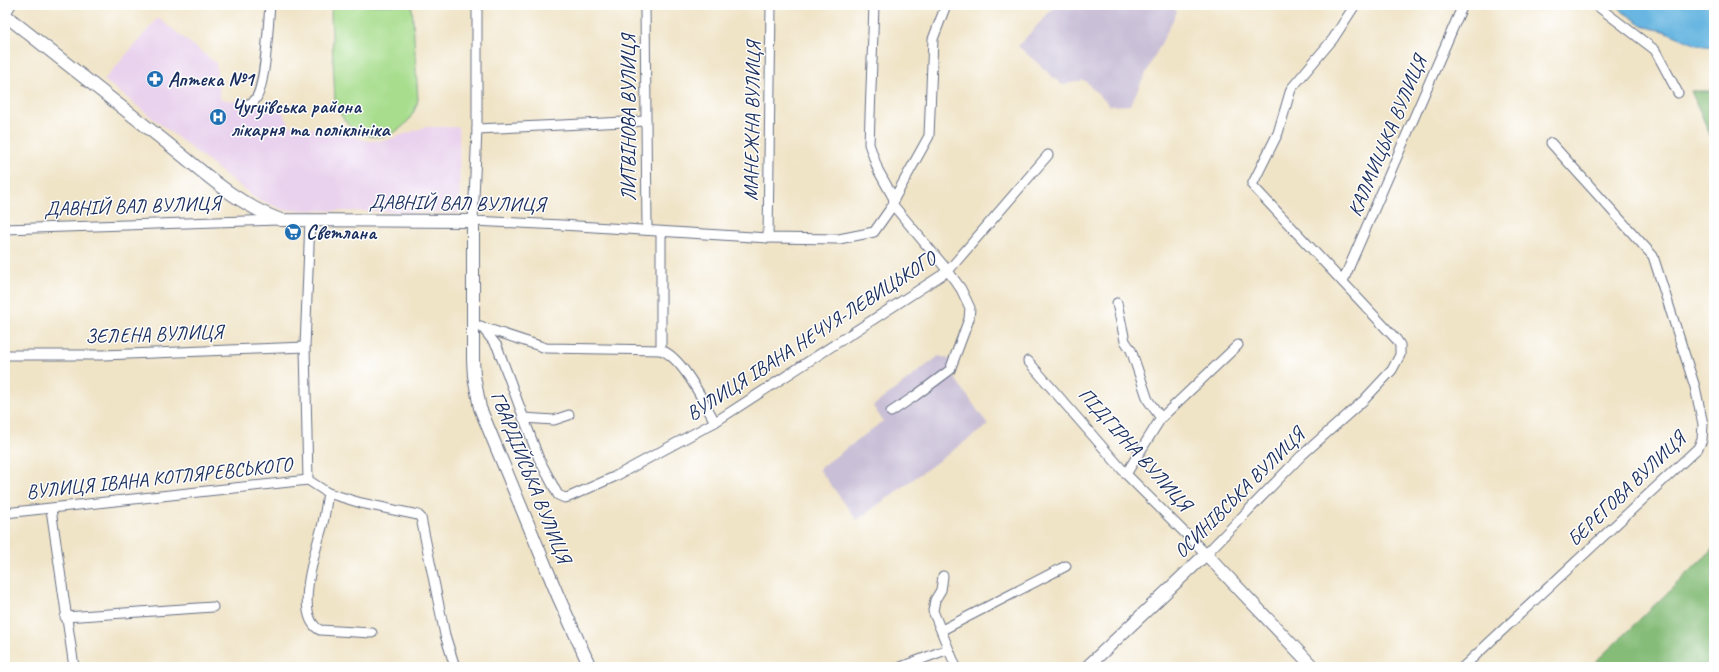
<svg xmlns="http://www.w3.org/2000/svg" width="1719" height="672" font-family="Caveat,sans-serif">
	<rect width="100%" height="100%" fill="#fff"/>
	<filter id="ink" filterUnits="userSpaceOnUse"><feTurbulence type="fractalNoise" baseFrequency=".025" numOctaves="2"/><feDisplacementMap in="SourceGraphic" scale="8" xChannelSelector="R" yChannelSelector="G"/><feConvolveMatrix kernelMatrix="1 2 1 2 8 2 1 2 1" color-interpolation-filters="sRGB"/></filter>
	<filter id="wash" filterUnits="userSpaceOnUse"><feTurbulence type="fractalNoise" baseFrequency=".012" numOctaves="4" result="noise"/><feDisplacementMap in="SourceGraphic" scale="16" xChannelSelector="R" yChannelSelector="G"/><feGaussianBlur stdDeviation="0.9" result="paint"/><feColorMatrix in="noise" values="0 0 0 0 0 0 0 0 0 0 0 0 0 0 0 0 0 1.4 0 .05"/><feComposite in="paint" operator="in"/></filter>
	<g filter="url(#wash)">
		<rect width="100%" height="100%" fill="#f0e4c7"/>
		<!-- built -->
		<path fill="#e9d2ed" d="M158,18L216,63L220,99L281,108L290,126L338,131L368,141L387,140L425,127H459L460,213L284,210L255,198L104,80Z"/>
		<!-- industrial -->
		<g fill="#c9bfd7">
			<path d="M1056,5H1115L1123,11L1130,5H1172L1177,12L1130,105L1110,106L1084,80L1062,85L1018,46Z"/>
			<path d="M939,356L958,362L954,377L988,425L857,520L819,469L883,421L873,406Z"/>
		</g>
		<!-- green -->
		<path fill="#a7dd8d" stroke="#618676" d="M332,5H412L418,100C406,148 349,149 335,101L331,14Z"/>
		<!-- forest -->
		<g fill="#85bc78" stroke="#50766b">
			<path d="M1691,91H1714V145V144Z"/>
			<path d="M1714,548V667H1590Z"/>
		</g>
		<!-- water -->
		<path fill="#67b6e1" stroke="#4172a0" d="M1618,5H1714V47L1697,45L1664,31L1646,27L1623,12Z"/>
	</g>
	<g filter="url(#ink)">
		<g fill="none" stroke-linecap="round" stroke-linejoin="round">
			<!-- minor casing -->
			<g stroke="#666e83" stroke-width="11">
				<g id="minor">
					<path d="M477,5V129L473,221L562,225L768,238L839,239L874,232L893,205"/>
					<path d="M645,5L647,230"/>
					<path d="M874,5L869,144L878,170L894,199"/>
					<path d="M1596,5L1655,50L1678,93"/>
					<path d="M5,15L11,5"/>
					<path d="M241,105C246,104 251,105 255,100C266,86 268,25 270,5"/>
					<path d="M477,129L646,121"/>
					<path d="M5,229L277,220"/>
					<path d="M768,238L771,5"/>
					<path d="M1343,281L1463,5"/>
					<path d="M1117,303L1125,341L1131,350L1148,400L1161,418"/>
					<path d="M481,326L497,346L539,459L558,495L565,498L569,497L614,477L715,422L948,271L1048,155"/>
					<path d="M482,327L546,348L661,350C683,358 703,401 715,422"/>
					<path d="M661,350V232"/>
					<path d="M5,355H103L305,347"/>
					<path d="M1028,361L1126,474L1206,554L1301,456L1364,400L1392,370L1400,355V345L1396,339L1252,185L1278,133L1291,89L1333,39L1355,5"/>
					<path d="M891,412L915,396L950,370L969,319L970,308L961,289L948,271L893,205L894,199L929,136L933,39L946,5"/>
					<path d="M523,418L554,420L569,415"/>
					<path d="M1126,474L1161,418L1238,345"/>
					<path d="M308,480L305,347L310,220"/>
					<path d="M328,493C326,504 325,516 322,527C316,550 293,616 320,630L372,633"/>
					<path d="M51,509L74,667"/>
					<path d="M5,513L308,480L328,493L361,503L418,515L421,518L445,635L455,667"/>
					<path d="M943,576L941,590L935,600L933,611L956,667"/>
					<path d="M65,617L213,607"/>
					<path d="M942,630L1066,566"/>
					<path d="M901,667L948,649"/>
					<path d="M1463,667L1698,448L1702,440L1703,424L1695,387L1653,256L1551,143"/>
				</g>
			</g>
			<!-- major casing -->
			<g stroke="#666e83" stroke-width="14">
				<g id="major">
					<path d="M5,15C56,55 107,95 157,135C197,166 233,203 281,220L473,221V360L474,376L480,408L558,596L590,667"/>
					<path d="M1087,667L1206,554L1313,667"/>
				</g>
			</g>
			<!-- minor -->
			<use href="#minor" stroke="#fff" stroke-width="9"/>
			<!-- major -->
			<use href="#major" stroke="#fff" stroke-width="12"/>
		</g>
	</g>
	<!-- icons -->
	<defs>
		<g id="pharmacy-disc" transform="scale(0.9)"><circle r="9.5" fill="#1f6fb2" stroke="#fff"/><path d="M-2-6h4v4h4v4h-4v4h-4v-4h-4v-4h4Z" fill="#fff"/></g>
		<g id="hospital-disc" transform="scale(0.9)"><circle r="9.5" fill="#1f6fb2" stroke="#fff"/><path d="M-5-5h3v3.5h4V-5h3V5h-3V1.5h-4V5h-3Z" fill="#fff"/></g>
		<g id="supermarket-disc" transform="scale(0.9)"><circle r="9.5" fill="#1f6fb2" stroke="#fff"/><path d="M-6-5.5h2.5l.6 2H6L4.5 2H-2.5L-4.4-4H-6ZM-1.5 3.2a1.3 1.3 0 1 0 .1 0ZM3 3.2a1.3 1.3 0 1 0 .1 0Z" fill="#fff"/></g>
	</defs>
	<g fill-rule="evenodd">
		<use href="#pharmacy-disc" x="155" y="79"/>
		<use href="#hospital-disc" x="218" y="117"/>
		<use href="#supermarket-disc" x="293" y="232"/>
	</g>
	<g text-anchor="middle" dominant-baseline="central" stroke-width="3" stroke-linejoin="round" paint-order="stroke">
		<!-- poi labels -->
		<g font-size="20" font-weight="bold" fill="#1b2f5e" stroke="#fff" text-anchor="start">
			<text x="168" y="79">Аптека №1</text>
			<text x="231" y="106">Чугуївська района<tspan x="231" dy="23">лікарня та поліклініка</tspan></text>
			<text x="306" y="232">Светлана</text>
		</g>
		<!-- street labels -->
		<g font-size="20" fill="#1b2f5e" stroke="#fff">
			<text transform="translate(628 118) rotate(-90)">ЛИТВІНОВА ВУЛИЦЯ</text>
			<text transform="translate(752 121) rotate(-89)">МАНЕЖНА ВУЛИЦЯ</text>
			<text transform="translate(1387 136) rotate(-67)">КАЛМИЦЬКА ВУЛИЦЯ</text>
			<text transform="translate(457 203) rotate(1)">ДАВНІЙ ВАЛ ВУЛИЦЯ</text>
			<text transform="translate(132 206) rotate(-2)">ДАВНІЙ ВАЛ ВУЛИЦЯ</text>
			<text transform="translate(154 334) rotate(-2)">ЗЕЛЕНА ВУЛИЦЯ</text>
			<text transform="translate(811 336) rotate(-33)">ВУЛИЦЯ ІВАНА НЕЧУЯ-ЛЕВИЦЬКОГО</text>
			<text transform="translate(1135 449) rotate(48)">ПІДГІРНА ВУЛИЦЯ</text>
			<text transform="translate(531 477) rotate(68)">ГВАРДІЙСЬКА ВУЛИЦЯ</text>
			<text transform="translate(159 478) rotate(-6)">ВУЛИЦЯ ІВАНА КОТЛЯРЕВСЬКОГО</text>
			<text transform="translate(1626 489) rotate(-44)">БЕРЕГОВА ВУЛИЦЯ</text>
			<text transform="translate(1239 493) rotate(-45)">ОСИНІВСЬКА ВУЛИЦЯ</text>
		</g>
	</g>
	<!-- margin -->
	<rect width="1719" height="672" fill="none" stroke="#fff" stroke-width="20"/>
</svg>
